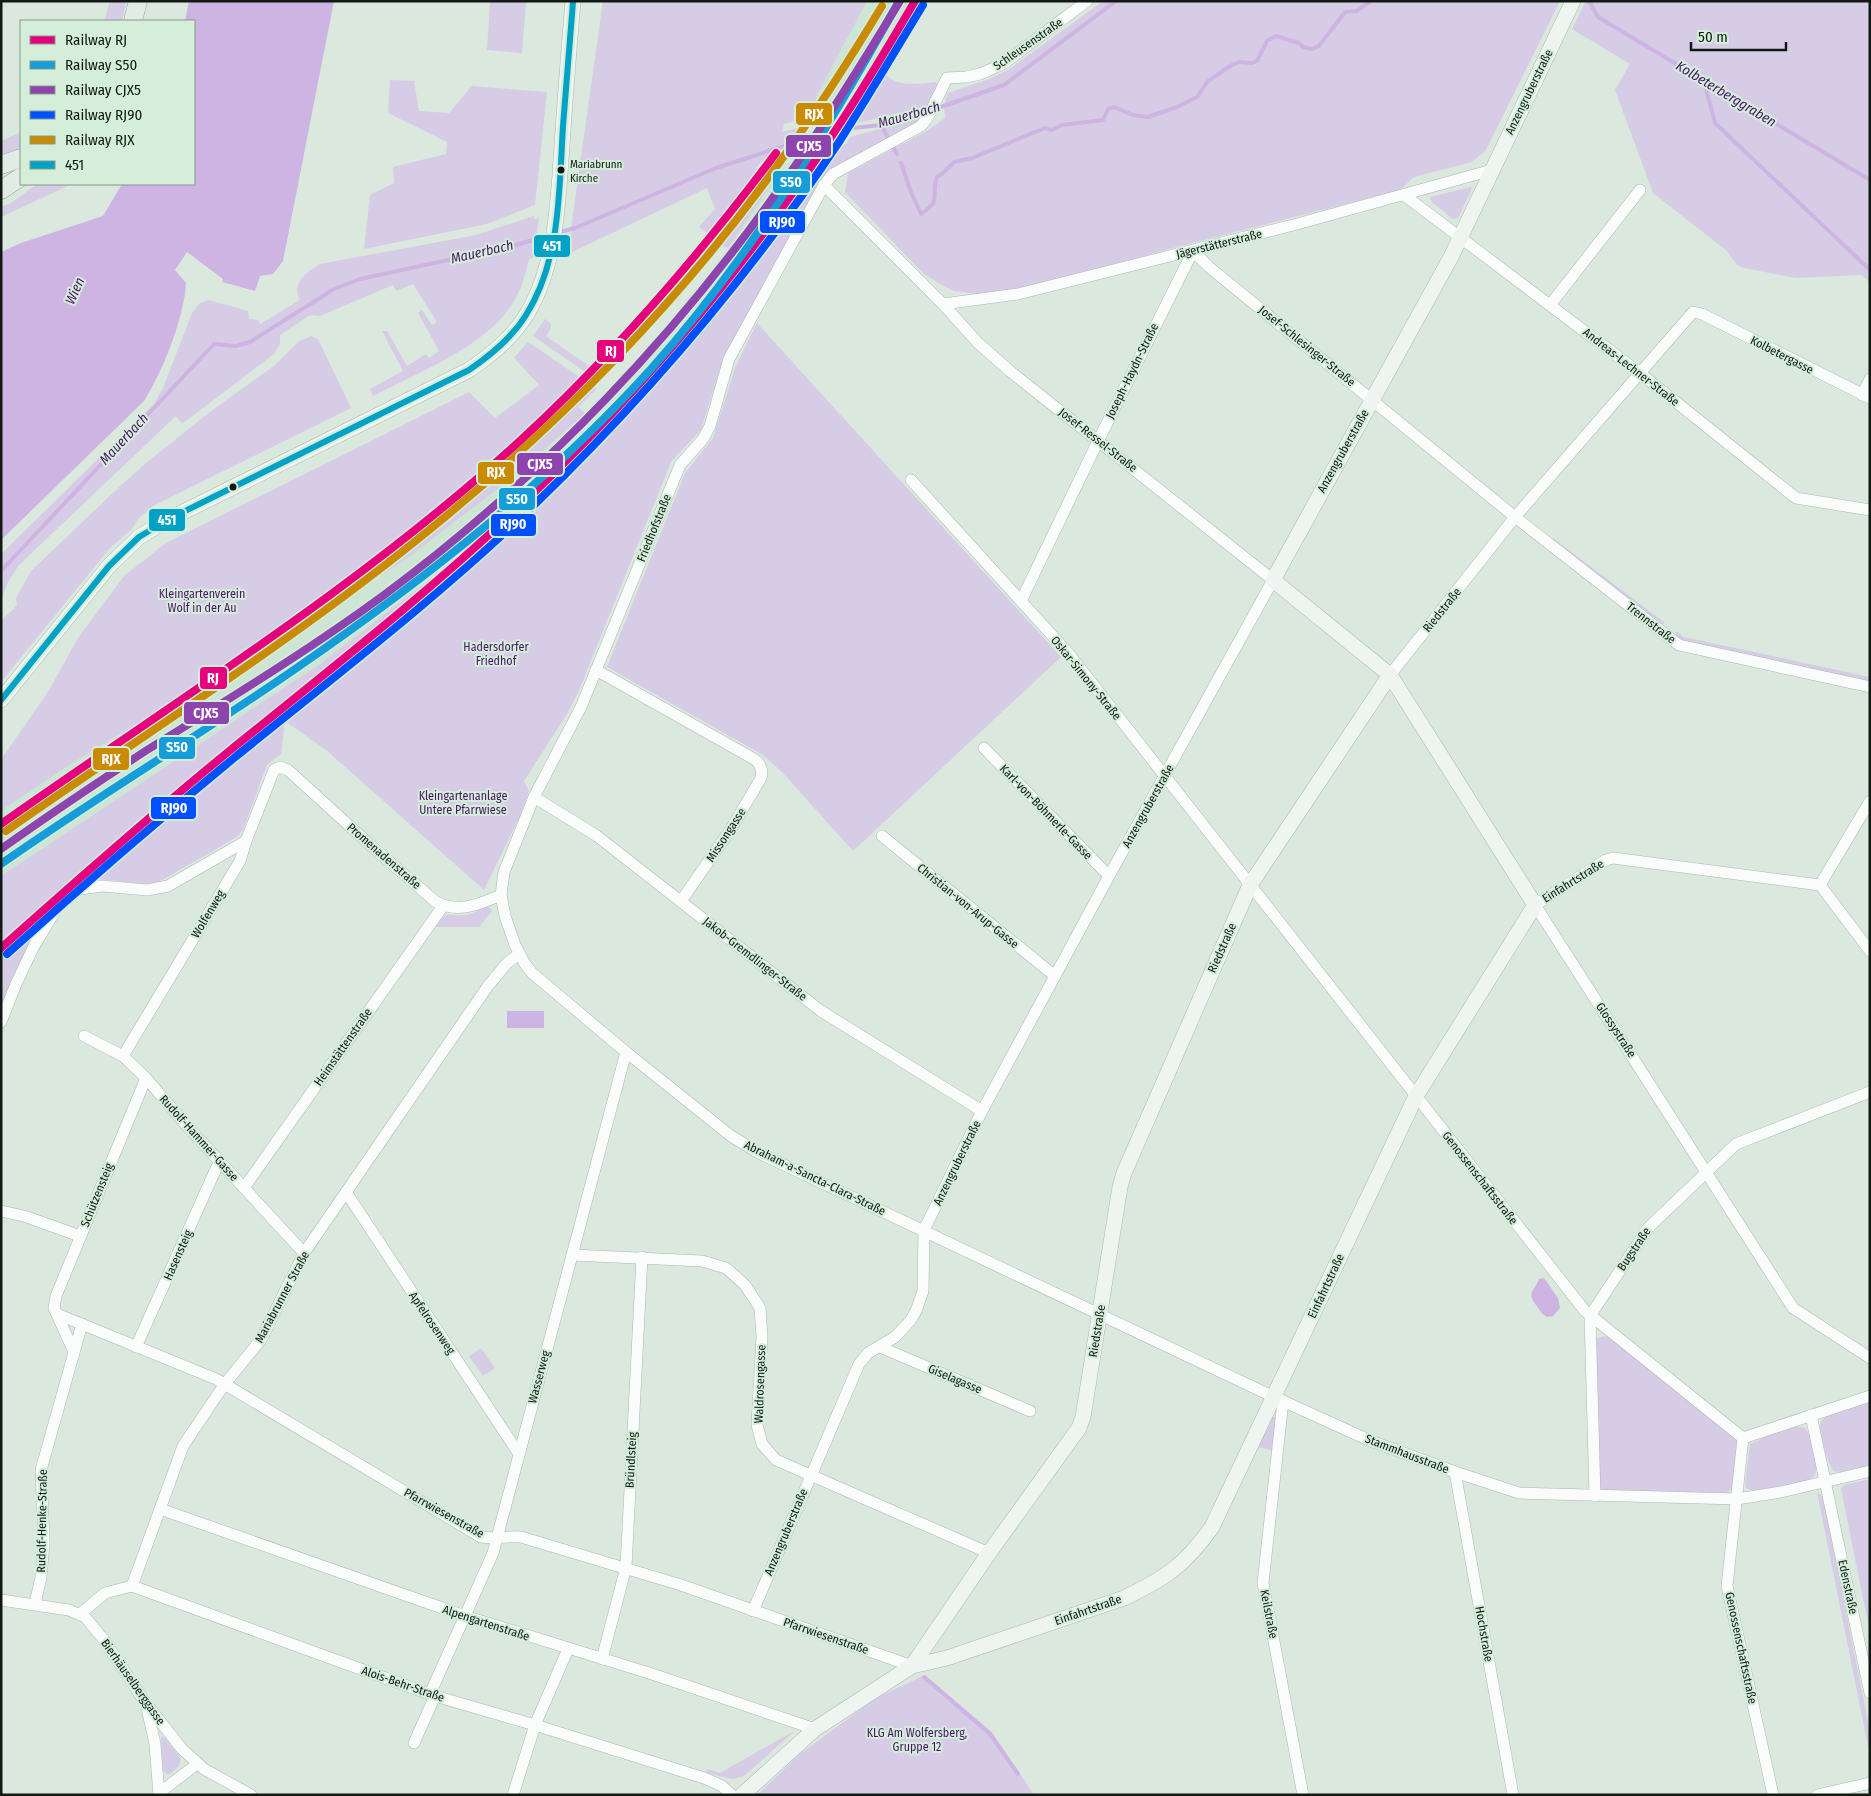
<svg xmlns="http://www.w3.org/2000/svg" width="1871" height="1796" font-family="'Fira Sans Condensed',sans-serif">
	<rect width="100%" height="100%" fill="#dae8de"/>
	<!-- built -->
	<g fill="#cde5d4">
		<path d="M867,1H908L852,101L847,106L816,115V97Z"/>
		<path d="M818,154L767,234L720,299L652,381L563,470L472,547L320,664L1,876V811L71,764L404,561L517,474L585,413L639,357L715,265L786,163Z"/>
	</g>
	<!-- green -->
	<g fill="#d7cce5">
		<path d="M110,1H127L122,21H104Z"/>
		<path d="M490,1L526,2L522,53L487,50Z"/>
		<path d="M603,1H867L816,97V115L784,124L782,132L811,124L792,155L760,163L756,168L758,171L786,163L728,248L723,246L699,227L715,209L707,188L570,253L572,221Z"/>
		<path d="M908,1H915L882,65C888,89 917,84 936,82L938,86L927,107L839,127Z"/>
		<path d="M1103,1H1560L1486,150L1472,162L1414,177L1400,190L1169,249L1049,282L984,295L954,291L940,284L923,273L845,192L848,173L925,132L945,118L944,105L948,93L989,79L1008,70Z"/>
		<path d="M1586,1H1870V283L1862,275L1796,278L1744,268L1737,265L1727,251L1653,193L1615,90L1630,64L1572,29Z"/>
		<path d="M390,80L414,81L419,111L449,113L472,86L547,92L535,205L487,224L364,249L370,195L394,183L393,167L446,154L447,142L388,113Z"/>
		<path d="M920,118L914,127L830,170L824,176L724,356L701,430L671,462L578,693L567,714L524,781L529,791L520,816L484,890L326,750L285,721L281,754L267,765L243,830L237,837L159,882L148,884L97,879L79,882L59,892L29,945L1,1007V876L320,664L472,547L563,470L652,381L720,299L767,234L818,154L846,144L850,137Z"/>
		<path d="M21,132V152L9,155L1,153V141Z"/>
		<path d="M37,184H72L1,217V207L11,203Z"/>
		<path d="M1471,187L1472,189L1458,218L1453,219L1431,201L1430,197Z"/>
		<path d="M534,216V219L539,218L533,258L529,259C525,275 521,292 511,306C485,346 416,374 373,396L370,389L403,371L382,331H387L407,366L426,354L429,358L439,351L418,313L422,310L432,325L437,322L413,284L396,291L393,285L320,316L310,315L280,335V344L274,354L182,424L176,416L19,565L8,582L1,599V554L154,404L163,388L192,313L200,303L209,300L248,311L249,319L258,320L260,324L300,300C291,284 306,272 320,264L476,235Z"/>
		<path d="M545,319L551,324V328L546,336L589,366L593,361L597,360L605,368L594,378L533,336Z"/>
		<path d="M757,323L1061,657L853,851L782,772L763,755L607,667L685,473L713,438L735,368Z"/>
		<path d="M312,336L318,339L351,408L153,506L139,518L132,529L109,549L1,682V621L17,605L16,598L31,571L116,490L146,463L211,411L274,366L299,341Z"/>
		<path d="M528,342L597,389L578,407L585,413L517,474L404,561L71,764L1,811L2,758L48,692L78,638L124,576L166,543L469,392L495,418L539,385L514,358Z"/>
		<path d="M1553,538L1665,623L1662,625L1553,540Z"/>
		<path d="M1676,631L1684,637L1870,677V682L1683,641L1675,636Z"/>
		<path d="M485,907H489L492,911L479,927H435C449,907 448,918 466,915C473,914 479,910 485,907Z"/>
		<path d="M1604,1336L1611,1338L1734,1437L1737,1443L1733,1488L1726,1494L1601,1490L1598,1485L1596,1340L1598,1338Z"/>
		<path d="M481,1348L495,1368L483,1376L469,1356Z"/>
		<path d="M1870,1401V1466L1842,1472L1834,1471C1828,1465 1820,1435 1820,1426C1820,1421 1823,1419 1826,1416Z"/>
		<path d="M1272,1416L1277,1418L1274,1451L1258,1447Z"/>
		<path d="M1795,1426L1805,1428C1811,1434 1817,1463 1816,1472C1815,1476 1812,1478 1808,1481L1756,1491L1747,1489L1745,1485L1750,1444L1767,1436Z"/>
		<path d="M1870,1479V1633L1841,1489L1844,1485Z"/>
		<path d="M1817,1492L1823,1497L1870,1731V1756Z"/>
		<path d="M925,1675L992,1732L1034,1795H757L800,1754L876,1698Z"/>
		<path d="M796,1730L744,1776L733,1779L706,1773L707,1769L720,1773Z"/>
		<path d="M162,1737L165,1738L181,1758L179,1766L170,1774H167L163,1771L161,1739Z"/>
	</g>
	<!-- water -->
	<g fill="#cdb4e2">
		<path d="M189,1H334L283,261L273,274L260,276L255,291L222,282L223,279L187,252L175,270L186,283C184,318 163,371 144,401L1,540V252L21,243L103,216L122,184H194V21H185Z"/>
		<rect x="507" y="1011" width="37" height="17"/>
		<path d="M1544,1278L1558,1298L1560,1308L1553,1316L1547,1317C1541,1314 1540,1310 1536,1305C1526,1292 1535,1291 1539,1279Z"/>
	</g>
	<g fill="none" stroke-linecap="round" stroke-linejoin="round">
		<!-- stream -->
		<g stroke="#cdb4e2" stroke-width="4">
			<path d="M1589,1L1598,17L1870,180"/>
			<path d="M1704,81L1715,123L1870,270"/>
			<path d="M935,109L1004,85L1116,1"/>
			<path d="M881,125L897,154"/>
			<path d="M901,163L911,192L921,214C943,199 930,198 937,177L943,173L954,162L972,158L1045,128L1052,130L1062,125L1103,120L1108,109L1114,107L1133,115L1148,117L1177,107L1197,97L1207,82L1230,66L1239,62L1252,63L1257,61L1267,41L1276,36L1299,43L1303,47L1312,49L1319,46L1345,12L1356,11L1371,1"/>
			<path d="M557,233L575,228L716,168L834,130L881,125L929,111"/>
			<path d="M1,571L214,344L236,346L250,342L334,289L360,279L509,247L550,235"/>
			<path d="M924,1677L990,1734L1018,1774"/>
		</g>
		<!-- street casing -->
		<g stroke="#adb8b0" stroke-width="12">
			<g id="street">
				<path d="M1087,1L1003,64L980,74L966,77L947,78L928,117L921,126L833,174L824,185L729,359L710,426L703,439L680,465L581,707L534,797L504,872L501,895L505,916L515,945L525,964L532,973L626,1052L731,1136L759,1153L1274,1397L1371,1441L1455,1472L1519,1493L1737,1499L1781,1492L1870,1471"/>
				<path d="M1404,195L1641,374L1796,498L1870,510"/>
				<path d="M943,304L1018,294L1297,224L1492,170"/>
				<path d="M1550,305L1640,190"/>
				<path d="M1862,395L1870,379"/>
				<path d="M911,480L1069,654L1585,1311L1743,1438"/>
				<path d="M1021,601L1099,439L1193,251L1209,267L1515,517L1679,645L1870,687"/>
				<path d="M596,670L754,759C761,764 763,770 761,778L731,829L681,901"/>
				<path d="M1390,675L1515,517L1693,312L1702,314L1870,398"/>
				<path d="M984,748L1109,876"/>
				<path d="M534,797L597,836L821,1011L982,1111"/>
				<path d="M882,836L1055,976"/>
				<path d="M1820,885L1870,801"/>
				<path d="M1870,951L1820,885L1613,858L1606,860L1535,905L1793,1308L1870,1358"/>
				<path d="M1,1022L16,984L34,946L63,898L80,889L102,886L147,890L168,886L246,841"/>
				<path d="M84,1036L123,1056L146,1078L186,1125L304,1253"/>
				<path d="M123,1056L240,861L246,841L274,770L280,767L288,770L377,851L436,902C459,914 479,904 501,895"/>
				<path d="M244,1188L443,906"/>
				<path d="M346,1192L519,1454"/>
				<path d="M1,1211L24,1216L80,1236"/>
				<path d="M572,1255L702,1261L726,1268L745,1285L760,1308L762,1337L757,1425L762,1444L776,1460L989,1553"/>
				<path d="M57,1314L216,1379L481,1537C495,1539 507,1536 521,1537L681,1585L912,1666"/>
				<path d="M136,1347L219,1162"/>
				<path d="M880,1347L1030,1411"/>
				<path d="M74,1352L54,1308L56,1296L146,1078"/>
				<path d="M1283,1401L1263,1583L1303,1795"/>
				<path d="M1811,1415L1870,1693"/>
				<path d="M1743,1438L1727,1586L1773,1795"/>
				<path d="M1743,1438L1870,1396"/>
				<path d="M1455,1472L1513,1795"/>
				<path d="M1595,1496L1590,1316L1648,1228L1736,1144L1870,1092"/>
				<path d="M160,1509L465,1616L652,1674L815,1729"/>
				<path d="M132,1586L183,1446L224,1385L262,1338L304,1253L488,986L507,963L519,954"/>
				<path d="M1,1600L69,1610L85,1617L104,1640L145,1702L182,1749L204,1769L251,1795"/>
				<path d="M35,1604L41,1577L44,1543L41,1470L82,1324"/>
				<path d="M753,1611L859,1364L868,1353L895,1337L910,1321L916,1311L923,1291L924,1230L982,1111L1109,876L1273,580L1011,372L978,343L943,304L824,185"/>
				<path d="M80,1614L105,1593L132,1586L435,1696L535,1725L704,1778L722,1786L732,1795"/>
				<path d="M602,1659L626,1567L642,1257"/>
				<path d="M430,1694L493,1553L626,1052"/>
				<path d="M147,1708L155,1744L159,1795"/>
				<path d="M414,1743L435,1696"/>
				<path d="M159,1793L197,1764"/>
				<path d="M513,1795L535,1725L568,1649"/>
				<path d="M1817,1795L1870,1783"/>
			</g>
		</g>
		<!-- secondary casing -->
		<g stroke="#adb8b0" stroke-width="16">
			<g id="secondary">
				<path d="M1,700L109,566L139,537L169,519L469,370C494,353 518,333 532,305C557,256 558,199 562,146C565,97 569,49 573,1"/>
				<path d="M912,1666L989,1553L1079,1428L1083,1417L1120,1187L1124,1173L1250,885L1390,675"/>
				<path d="M742,1795L815,1729L912,1666L947,1658L1124,1598C1166,1578 1185,1565 1212,1527L1416,1096L1535,905L1390,675L1273,580L1451,257L1573,1"/>
			</g>
		</g>
		<!-- primary casing -->
		<g stroke="#94ad9d" stroke-width="19">
			<g id="primary">
				<path d="M133,21L138,1"/>
				<path d="M1,165L21,158"/>
				<path d="M1,190L21,177"/>
			</g>
		</g>
		<!-- street -->
		<use href="#street" stroke="#f9fcfa" stroke-width="11"/>
		<!-- secondary -->
		<use href="#secondary" stroke="#eef4f0" stroke-width="15"/>
		<!-- primary -->
		<use href="#primary" stroke="#e0ece5" stroke-width="18"/>
		<!-- bus-1 casing -->
		<g stroke="#d4eeda" stroke-width="10">
			<path id="bus-1" d="M1,700L109,566L139,537L169,519L469,370C491,355 512,338 526,315C561,260 559,189 563,126C566,85 570,43 573,1"/>
		</g>
		<!-- bus-1 -->
		<use href="#bus-1" stroke="#01a2c5" stroke-width="6"/>
		<!-- rail-1 casing -->
		<g stroke="#d4eeda" stroke-width="11">
			<g id="rail-1">
				<path d="M1,824C177,700 363,585 522,439C616,352 699,256 776,153"/>
				<path d="M1,948C76,881 151,815 228,752C328,671 430,592 523,503C639,393 743,270 831,137C861,93 888,47 915,1"/>
			</g>
		</g>
		<!-- rail-2 casing -->
		<g stroke="#d4eeda" stroke-width="11">
			<path id="rail-2" d="M1,864C98,796 200,735 298,667C424,580 548,483 651,369C750,258 827,131 899,1"/>
		</g>
		<!-- rail-3 casing -->
		<g stroke="#d4eeda" stroke-width="11">
			<path id="rail-3" d="M1,849C49,815 98,782 147,750C227,700 308,651 384,595C543,477 683,330 795,166C832,112 866,57 900,1"/>
		</g>
		<!-- rail-4 casing -->
		<g stroke="#d4eeda" stroke-width="11">
			<path id="rail-4" d="M7,954C81,887 156,822 234,758C334,677 437,598 530,509C645,398 750,275 839,142C868,97 895,51 923,5"/>
		</g>
		<!-- rail-5 casing -->
		<g stroke="#d4eeda" stroke-width="11">
			<path id="rail-5" d="M6,831C149,731 299,637 434,526C567,417 690,290 789,149C822,103 853,54 882,6"/>
		</g>
		<!-- rail-1 -->
		<use href="#rail-1" stroke="#e5007d" stroke-width="8"/>
		<!-- rail-2 -->
		<use href="#rail-2" stroke="#159dd9" stroke-width="8"/>
		<!-- rail-3 -->
		<use href="#rail-3" stroke="#8e44ad" stroke-width="8"/>
		<!-- rail-4 -->
		<use href="#rail-4" stroke="#0050ff" stroke-width="8"/>
		<!-- rail-5 -->
		<use href="#rail-5" stroke="#c98a04" stroke-width="8"/>
	</g>
	<!-- markers -->
	<g fill="#101913" stroke="#d4eeda" stroke-width="2">
		<circle cx="561" cy="170" r="4.5"/>
		<circle cx="233" cy="487" r="4.5"/>
	</g>
	<g text-anchor="middle" dominant-baseline="central" stroke-width="4" stroke-linejoin="round" paint-order="stroke">
		<!-- bus labels -->
		<g font-size="11" fill="#101913" stroke="#d4eeda" text-anchor="start">
			<text x="570" y="164">Mariabrunn<tspan x="570" dy="14">Kirche</tspan></text>
		</g>
		<!-- street labels -->
		<g font-size="12" fill="#101913" stroke="#d4eeda">
			<text transform="translate(1028 44) rotate(-35)">Schleusenstraße</text>
			<text transform="translate(1529 92) rotate(-64)">Anzengruberstraße</text>
			<text transform="translate(1219 244) rotate(-14)">Jägerstätterstraße</text>
			<text transform="translate(1307 346) rotate(39)">Josef-Schlesinger-Straße</text>
			<text transform="translate(1782 355) rotate(27)">Kolbetergasse</text>
			<text transform="translate(1631 367) rotate(38)">Andreas-Lechner-Straße</text>
			<text transform="translate(1132 371) rotate(-64)">Joseph-Haydn-Straße</text>
			<text transform="translate(1098 440) rotate(38)">Josef-Ressel-Straße</text>
			<text transform="translate(1343 451) rotate(-61)">Anzengruberstraße</text>
			<text transform="translate(654 528) rotate(-68)">Friedhofstraße</text>
			<text transform="translate(1442 610) rotate(-51)">Riedstraße</text>
			<text transform="translate(1651 623) rotate(38)">Trennstraße</text>
			<text transform="translate(1086 678) rotate(51)">Oskar-Simony-Straße</text>
			<text transform="translate(1148 806) rotate(-61)">Anzengruberstraße</text>
			<text transform="translate(1046 812) rotate(46)">Karl-von-Böhmerle-Gasse</text>
			<text transform="translate(726 835) rotate(-57)">Missongasse</text>
			<text transform="translate(384 856) rotate(41)">Promenadenstraße</text>
			<text transform="translate(1573 881) rotate(-32)">Einfahrtstraße</text>
			<text transform="translate(968 906) rotate(39)">Christian-von-Arup-Gasse</text>
			<text transform="translate(208 914) rotate(-59)">Wolfenweg</text>
			<text transform="translate(1222 948) rotate(-66)">Riedstraße</text>
			<text transform="translate(755 959) rotate(38)">Jakob-Gremdlinger-Straße</text>
			<text transform="translate(1616 1030) rotate(57)">Glossystraße</text>
			<text transform="translate(343 1047) rotate(-55)">Heimstättenstraße</text>
			<text transform="translate(199 1138) rotate(48)">Rudolf-Hammer-Gasse</text>
			<text transform="translate(957 1163) rotate(-64)">Anzengruberstraße</text>
			<text transform="translate(815 1178) rotate(26)">Abraham-a-Sancta-Clara-Straße</text>
			<text transform="translate(1480 1178) rotate(52)">Genossenschaftsstraße</text>
			<text transform="translate(97 1195) rotate(-68)">Schützensteig</text>
			<text transform="translate(1634 1249) rotate(-56)">Bugstraße</text>
			<text transform="translate(178 1255) rotate(-66)">Hasensteig</text>
			<text transform="translate(1326 1286) rotate(-65)">Einfahrtstraße</text>
			<text transform="translate(282 1297) rotate(-62)">Mariabrunner Straße</text>
			<text transform="translate(432 1323) rotate(56)">Apfelrosenweg</text>
			<text transform="translate(1097 1331) rotate(-81)">Riedstraße</text>
			<text transform="translate(539 1377) rotate(-75)">Wasserweg</text>
			<text transform="translate(955 1379) rotate(23)">Giselagasse</text>
			<text transform="translate(760 1384) rotate(-88)">Waldrosengasse</text>
			<text transform="translate(1407 1454) rotate(21)">Stammhausstraße</text>
			<text transform="translate(631 1460) rotate(-87)">Bründlsteig</text>
			<text transform="translate(444 1513) rotate(29)">Pfarrwiesenstraße</text>
			<text transform="translate(42 1521) rotate(-89)">Rudolf-Henke-Straße</text>
			<text transform="translate(786 1532) rotate(-67)">Anzengruberstraße</text>
			<text transform="translate(1848 1587) rotate(78)">Edenstraße</text>
			<text transform="translate(1088 1610) rotate(-19)">Einfahrtstraße</text>
			<text transform="translate(1269 1614) rotate(79)">Keilstraße</text>
			<text transform="translate(486 1623) rotate(18)">Alpengartenstraße</text>
			<text transform="translate(1484 1634) rotate(80)">Hochstraße</text>
			<text transform="translate(826 1636) rotate(19)">Pfarrwiesenstraße</text>
			<text transform="translate(1741 1648) rotate(78)">Genossenschaftsstraße</text>
			<text transform="translate(133 1682) rotate(55)">Bierhäuselberggasse</text>
			<text transform="translate(403 1684) rotate(19)">Alois-Behr-Straße</text>
		</g>
		<!-- park labels -->
		<g font-size="12" fill="#4b1567" stroke="#d4eeda">
			<text x="202" y="594">Kleingartenverein<tspan x="202" dy="14">Wolf in der Au</tspan></text>
			<text x="496" y="647">Hadersdorfer<tspan x="496" dy="14">Friedhof</tspan></text>
			<text x="463" y="796">Kleingartenanlage<tspan x="463" dy="14">Untere Pfarrwiese</tspan></text>
			<text x="917" y="1733">KLG Am Wolfersberg,<tspan x="917" dy="14">Gruppe 12</tspan></text>
		</g>
		<!-- water labels -->
		<g font-size="14" font-style="italic" fill="#4c1668" stroke="#d4eeda">
			<text transform="translate(1726 94) rotate(31)">Kolbeterberggraben</text>
			<text transform="translate(909 115) rotate(-16)">Mauerbach</text>
			<text transform="translate(482 252) rotate(-13)">Mauerbach</text>
			<text transform="translate(75 291) rotate(-66)">Wien</text>
			<text transform="translate(124 439) rotate(-47)">Mauerbach</text>
		</g>
	</g>
	<g stroke="#d4eeda" stroke-width="2">
		<rect x="795" y="102" width="38" height="24" rx="5" fill="#c98a04"/>
		<rect x="785" y="134" width="47" height="24" rx="5" fill="#8e44ad"/>
		<rect x="772" y="170" width="39" height="24" rx="5" fill="#159dd9"/>
		<rect x="759" y="210" width="47" height="24" rx="5" fill="#0050ff"/>
		<rect x="533" y="234" width="38" height="24" rx="5" fill="#01a2c5"/>
		<rect x="596" y="339" width="29" height="24" rx="5" fill="#e5007d"/>
		<rect x="516" y="452" width="48" height="24" rx="5" fill="#8e44ad"/>
		<rect x="477" y="461" width="38" height="24" rx="5" fill="#c98a04"/>
		<rect x="498" y="487" width="38" height="24" rx="5" fill="#159dd9"/>
		<rect x="148" y="508" width="38" height="24" rx="5" fill="#01a2c5"/>
		<rect x="490" y="513" width="47" height="24" rx="5" fill="#0050ff"/>
		<rect x="199" y="666" width="29" height="24" rx="5" fill="#e5007d"/>
		<rect x="183" y="701" width="47" height="24" rx="5" fill="#8e44ad"/>
		<rect x="158" y="736" width="38" height="24" rx="5" fill="#159dd9"/>
		<rect x="92" y="747" width="38" height="24" rx="5" fill="#c98a04"/>
		<rect x="150" y="796" width="47" height="24" rx="5" fill="#0050ff"/>
	</g>
	<g font-size="14" text-anchor="middle" font-weight="bold" fill="#fff">
		<text x="814" y="119">RJX</text>
		<text x="809" y="151">CJX5</text>
		<text x="791" y="187">S50</text>
		<text x="782" y="227">RJ90</text>
		<text x="552" y="251">451</text>
		<text x="611" y="356">RJ</text>
		<text x="540" y="469">CJX5</text>
		<text x="496" y="477">RJX</text>
		<text x="517" y="504">S50</text>
		<text x="167" y="525">451</text>
		<text x="513" y="529">RJ90</text>
		<text x="213" y="683">RJ</text>
		<text x="206" y="718">CJX5</text>
		<text x="177" y="752">S50</text>
		<text x="111" y="764">RJX</text>
		<text x="174" y="813">RJ90</text>
	</g>
	<!-- border -->
	<rect width="1871" height="1796" fill="none" stroke="#101913" stroke-width="5"/>
	<!-- legend -->
	<rect x="20" y="20" width="175" height="165" fill="#d4eeda" stroke="#86998a"/>
	<rect x="30" y="36" width="25" height="8" fill="#e5007d" stroke="#86998a"/>
	<text x="65" y="45" font-size="15" fill="#101913">Railway RJ</text>
	<rect x="30" y="61" width="25" height="8" fill="#159dd9" stroke="#86998a"/>
	<text x="65" y="70" font-size="15" fill="#101913">Railway S50</text>
	<rect x="30" y="86" width="25" height="8" fill="#8e44ad" stroke="#86998a"/>
	<text x="65" y="95" font-size="15" fill="#101913">Railway CJX5</text>
	<rect x="30" y="111" width="25" height="8" fill="#0050ff" stroke="#86998a"/>
	<text x="65" y="120" font-size="15" fill="#101913">Railway RJ90</text>
	<rect x="30" y="136" width="25" height="8" fill="#c98a04" stroke="#86998a"/>
	<text x="65" y="145" font-size="15" fill="#101913">Railway RJX</text>
	<rect x="30" y="161" width="25" height="8" fill="#01a2c5" stroke="#86998a"/>
	<text x="65" y="170" font-size="15" fill="#101913">451</text>
	<!-- scale -->
	<path d="M1691 42v8h95v-8" fill="none" stroke="#101913" stroke-width="2.5"/>
	<text x="1698" y="42" font-size="15" fill="#101913" stroke="#d4eeda" stroke-width="4" paint-order="stroke">50 m</text>
</svg>
